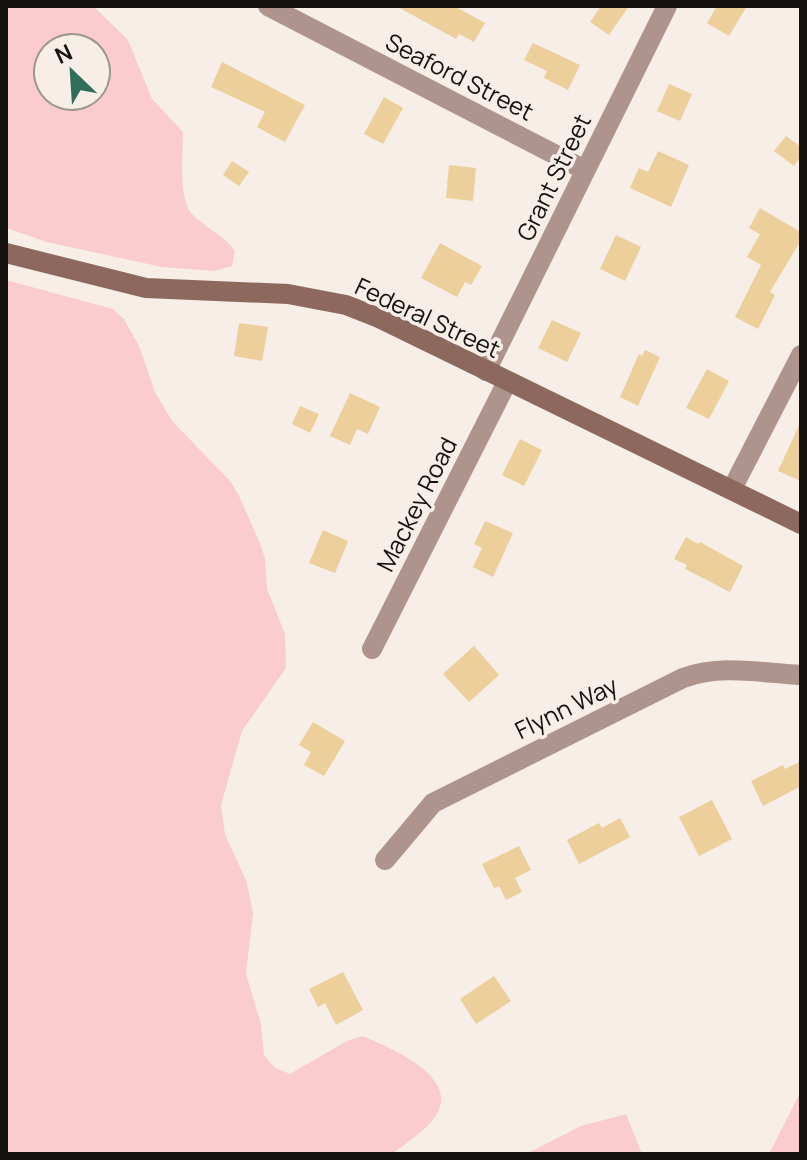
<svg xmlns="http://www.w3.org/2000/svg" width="807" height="1160" font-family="Manrope,sans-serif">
	<rect width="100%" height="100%" fill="#f6eee7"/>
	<!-- green -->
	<g fill="#faccce" fill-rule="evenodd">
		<path d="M6,6H93L128,40L152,99L183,132C183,152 178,199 192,214C205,228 223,234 235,251L232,266L215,271L162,267L47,242L6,228ZM48,48H96V96H48Z"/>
		<path d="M6,280L113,309L124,319L139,346L155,392L172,421L231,482L239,496L259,541L265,558L267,589L285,634L286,668L242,731L221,805L225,835L246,880L253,912L246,974L261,1024L264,1055L275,1068L290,1074L347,1041L363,1036C387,1047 457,1074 438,1112C429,1129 406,1143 392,1154H6Z"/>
		<path d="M801,1091V1154H769Z"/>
		<path d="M626,1114L642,1154H526L581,1126Z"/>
	</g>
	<!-- building -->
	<g fill="#edcf9b">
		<path d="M396,6H454L485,23L474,42L459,34L456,39Z"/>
		<path d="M601,6H629L609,35L590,22Z"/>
		<path d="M717,6H747L729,36L707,23Z"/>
		<path d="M533,43L580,65L568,90L544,78L547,71L524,60Z"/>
		<path d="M222,62L305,105L285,142L257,127L265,112L211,87Z"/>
		<path d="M669,84L692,94L680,121L657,111Z"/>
		<path d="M384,97L403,108L383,144L364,134Z"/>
		<path d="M786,136L801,147V156L794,166L774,151Z"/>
		<path d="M658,151L689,165L671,207L630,188L639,168L648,172Z"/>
		<path d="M232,161L249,172L239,186L223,175Z"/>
		<path d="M449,165L476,168L473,201L446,198Z"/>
		<path d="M760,208L801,232V240L770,292L775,295L758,329L735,317L761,265L747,257L760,234L749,228Z"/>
		<path d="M616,235L641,247L625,281L600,269Z"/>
		<path d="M440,243L482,266L471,285L465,282L457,297L421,278Z"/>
		<path d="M552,320L581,333L567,362L538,348Z"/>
		<path d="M239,323L268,327L262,361L234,356Z"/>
		<path d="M645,350L660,357L638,406L620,397L639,354L642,356Z"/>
		<path d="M707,369L729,381L709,419L686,408Z"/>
		<path d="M350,393L380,407L368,434L357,429L350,445L330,436Z"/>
		<path d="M300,406L319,414L310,433L292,424Z"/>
		<path d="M801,421V481L778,471Z"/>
		<path d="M520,439L542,450L524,486L502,475Z"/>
		<path d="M485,521L513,533L493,577L473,567L482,548L474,544Z"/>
		<path d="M323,530L348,541L335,573L309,563Z"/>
		<path d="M686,537L698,544L700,542L743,566L730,592L685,569L687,565L674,559Z"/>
		<path d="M474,646L499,675L469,702L443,674Z"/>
		<path d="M313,722L345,741L324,776L304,765L311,752L299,745Z"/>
		<path d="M801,761V786L763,806L751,781L783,765L785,769Z"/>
		<path d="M712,800L732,839L699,856L679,817Z"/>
		<path d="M620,818L630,837L579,864L567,840L599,823L602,828Z"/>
		<path d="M519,846L531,870L515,878L522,892L506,900L499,886L494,888L482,864Z"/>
		<path d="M343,972L363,1010L336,1025L325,1003L318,1007L309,989Z"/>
		<path d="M494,976L511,1001L476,1024L460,999Z"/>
	</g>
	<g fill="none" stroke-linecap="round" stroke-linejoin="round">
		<!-- street -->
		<g stroke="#ae948c" stroke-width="20">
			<path d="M268,6L585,170"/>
			<path d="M486,371L667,6"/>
			<path d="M732,489L801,355"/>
			<path d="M372,649L507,382"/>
			<path d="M385,860L433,803L683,678C722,664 761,673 801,675"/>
		</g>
		<!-- secondary -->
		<path stroke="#8d685d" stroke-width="20" d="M6,253L146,288L288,294L346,305L379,318L801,524"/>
	</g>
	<g text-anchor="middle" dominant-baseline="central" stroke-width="7" stroke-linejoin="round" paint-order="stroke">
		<!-- street labels -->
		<g font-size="24" fill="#141210" stroke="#f6eee7">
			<text transform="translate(460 76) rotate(27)">Seaford Street</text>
			<text transform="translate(553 177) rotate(-64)">Grant Street</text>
			<text transform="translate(428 317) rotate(25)">Federal Street</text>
			<text transform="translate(416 504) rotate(-63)">Mackey Road</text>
			<text transform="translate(566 707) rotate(-26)">Flynn Way</text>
		</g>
	</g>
	<!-- border -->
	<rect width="807" height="1160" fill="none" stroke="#141210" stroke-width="16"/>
	<!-- north arrow -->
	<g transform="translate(72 72) rotate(335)"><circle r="38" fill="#f6eee7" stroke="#9c9691" stroke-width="2"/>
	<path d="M0-6L14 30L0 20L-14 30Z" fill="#316e59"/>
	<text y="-12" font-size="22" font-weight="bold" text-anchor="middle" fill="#141210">N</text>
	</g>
</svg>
